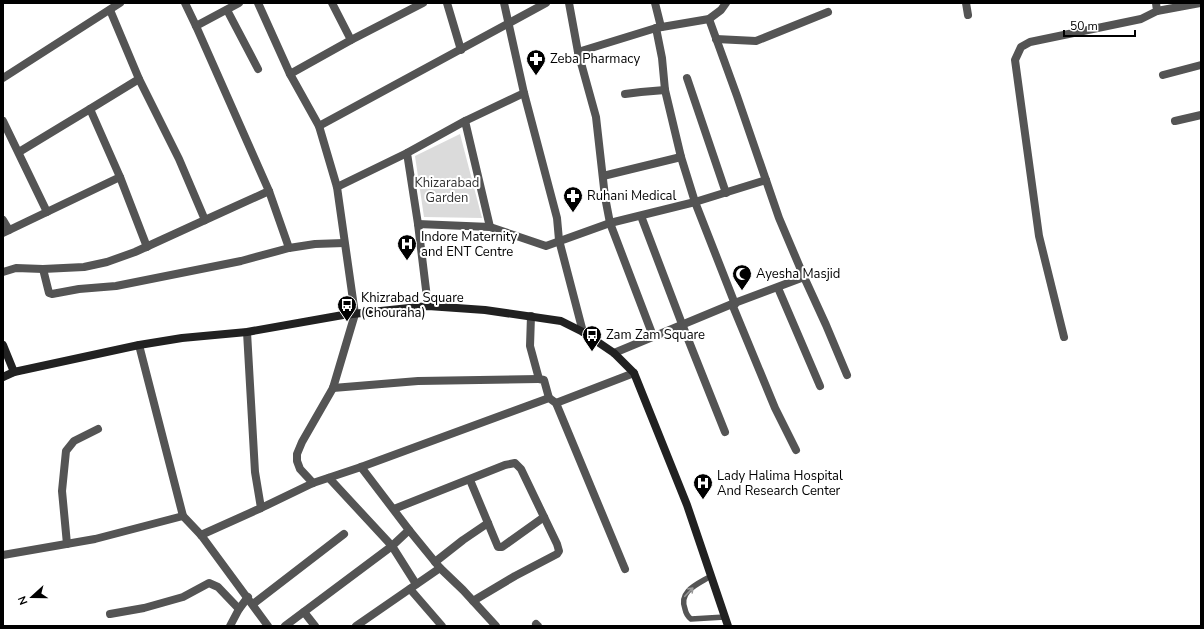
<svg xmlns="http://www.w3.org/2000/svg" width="1204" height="629" font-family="'Nunito Sans',sans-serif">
	<rect width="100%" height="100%" fill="#fff"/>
	<!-- green -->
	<path fill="#dbdbdb" d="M460,134L482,218L424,217L415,156Z"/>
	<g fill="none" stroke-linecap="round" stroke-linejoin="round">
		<!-- lane -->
		<path stroke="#545454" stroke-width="5.5" d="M711,576C698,584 678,591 685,609C686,614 687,616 691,619L725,617"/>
		<!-- street -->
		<g stroke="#545454" stroke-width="8">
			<path d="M185,3L196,26L269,191L289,248"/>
			<path d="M258,3L290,74L319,126L337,187L355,314L333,388L302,442L297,454V461L300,469L313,483"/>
			<path d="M332,3L351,40"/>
			<path d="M447,3L461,50"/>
			<path d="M504,3L524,93L557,218L559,240L583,332"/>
			<path d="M569,3L578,52L596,117L605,197L610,223L653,336"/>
			<path d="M655,3L661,27"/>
			<path d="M966,3L968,15"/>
			<path d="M110,10L139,79"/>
			<path d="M227,10L258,69"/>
			<path d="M1157,11L1200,3"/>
			<path d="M709,19L737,96L779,218L804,277L826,325L847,375"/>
			<path d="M196,26L239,3"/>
			<path d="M656,28L662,58L665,90L681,157L695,202L735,304"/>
			<path d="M716,39L756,41L828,12"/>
			<path d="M578,52L656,28L709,19L721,10L726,3"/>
			<path d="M290,74L351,40L423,3"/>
			<path d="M1163,75L1201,65"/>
			<path d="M3,78L120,3"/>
			<path d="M687,78L726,193"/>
			<path d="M625,94L641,92L665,90"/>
			<path d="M3,121L47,212"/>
			<path d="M465,121L524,93"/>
			<path d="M1175,121L1201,115"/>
			<path d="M319,126L546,3"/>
			<path d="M19,152L90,109"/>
			<path d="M603,176L681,157"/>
			<path d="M120,177L147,247"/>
			<path d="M337,187L407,153"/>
			<path d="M641,216L682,324L725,432"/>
			<path d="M3,220L9,230"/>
			<path d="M205,220L269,191"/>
			<path d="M418,224L490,227"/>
			<path d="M3,233L120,177L90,109L139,79L179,159L205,220L135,252L107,262L84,267L43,269L16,268L3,272"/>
			<path d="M43,269L49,293L52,294L79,289L116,286L241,261L289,248L315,244L344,243"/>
			<path d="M778,288L820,386"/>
			<path d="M732,304L775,408L796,450"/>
			<path d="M428,306L418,224L407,153L465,121L490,227L546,246L610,223L695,202L766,180"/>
			<path d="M531,316L530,346L539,379L544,380L549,398"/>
			<path d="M1064,337L1039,236L1015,60L1021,47L1030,42L1141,19L1157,11L1156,3"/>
			<path d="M139,345L183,516L201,535L268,626"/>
			<path d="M614,353L732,304L804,277"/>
			<path d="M333,388L418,381L539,379"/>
			<path d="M556,403L634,373"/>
			<path d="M361,467L409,530"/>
			<path d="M329,478L392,546L416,584"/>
			<path d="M470,480L498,547H502L544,517"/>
			<path d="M261,508L313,483L361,467L549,398L556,403L625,569"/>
			<path d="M394,509L505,465L515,463L521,469L557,544L559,551L557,554L515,576L473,601"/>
			<path d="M201,535L261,508L255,472L247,332"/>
			<path d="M67,544L62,491L66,451L74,441L98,429"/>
			<path d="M3,555L95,539L183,516"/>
			<path d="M435,562L463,540L488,523"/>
			<path d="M410,589L442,626"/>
			<path d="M253,604L344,534"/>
			<path d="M304,612L315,626"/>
			<path d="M110,614L144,608L183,597L209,583L218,587L239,609"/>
			<path d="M536,624L538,626"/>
			<path d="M230,626L239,609L248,597"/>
			<path d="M285,626L392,546L409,530L440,568L463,590L496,626"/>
			<path d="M356,626L440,568"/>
		</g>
		<!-- secondary -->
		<g stroke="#212121" stroke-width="8">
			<path d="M3,345L14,372"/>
			<path d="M3,377L14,372L139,345L182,338L247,332L343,315L428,306L485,310L561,321L583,332L614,353L634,373L687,505L728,626"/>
		</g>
	</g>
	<!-- one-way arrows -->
	<defs><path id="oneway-shaft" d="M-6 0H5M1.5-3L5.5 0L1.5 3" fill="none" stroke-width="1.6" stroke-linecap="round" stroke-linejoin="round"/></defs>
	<use stroke="#989898" href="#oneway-shaft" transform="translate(689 592) rotate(-46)"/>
	<!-- icons -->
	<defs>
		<g id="pharmacy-pin" transform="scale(1)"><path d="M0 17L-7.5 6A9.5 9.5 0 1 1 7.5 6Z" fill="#000" stroke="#fff"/><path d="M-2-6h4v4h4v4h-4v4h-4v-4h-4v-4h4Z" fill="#fff"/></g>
		<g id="hospital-pin" transform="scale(1)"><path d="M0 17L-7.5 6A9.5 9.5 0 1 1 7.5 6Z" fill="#000" stroke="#fff"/><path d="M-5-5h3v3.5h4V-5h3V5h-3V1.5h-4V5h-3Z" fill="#fff"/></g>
		<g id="mosque-pin" transform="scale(1)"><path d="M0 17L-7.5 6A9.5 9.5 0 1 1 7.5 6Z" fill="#000" stroke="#fff"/><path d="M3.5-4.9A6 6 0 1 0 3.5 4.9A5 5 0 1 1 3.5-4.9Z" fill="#fff"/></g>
		<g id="bus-pin" transform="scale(1)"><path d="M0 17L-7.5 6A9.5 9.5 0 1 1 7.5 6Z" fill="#000" stroke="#fff"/><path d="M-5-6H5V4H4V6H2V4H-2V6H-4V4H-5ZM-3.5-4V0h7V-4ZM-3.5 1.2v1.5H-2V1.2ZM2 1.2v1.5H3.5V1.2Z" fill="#fff"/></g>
	</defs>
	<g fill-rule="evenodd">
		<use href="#pharmacy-pin" x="536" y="59"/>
		<use href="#pharmacy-pin" x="573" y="196"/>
		<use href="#hospital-pin" x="407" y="244"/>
		<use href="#mosque-pin" x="742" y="274"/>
		<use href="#bus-pin" x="347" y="305"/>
		<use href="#bus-pin" x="592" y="335"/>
		<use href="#hospital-pin" x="703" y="483"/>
	</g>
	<g text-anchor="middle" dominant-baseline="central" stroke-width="4" stroke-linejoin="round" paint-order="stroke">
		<!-- poi labels -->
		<g font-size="13" fill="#000" stroke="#fff" text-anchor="start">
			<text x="550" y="59">Zeba Pharmacy</text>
			<text x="587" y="196">Ruhani Medical</text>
			<text x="421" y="237">Indore Maternity<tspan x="421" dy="15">and ENT Centre</tspan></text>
			<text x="756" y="274">Ayesha Masjid</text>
			<text x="361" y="298">Khizrabad Square<tspan x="361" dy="15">(Chouraha)</tspan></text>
			<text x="606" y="335">Zam Zam Square</text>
			<text x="717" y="476">Lady Halima Hospital<tspan x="717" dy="15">And Research Center</tspan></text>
		</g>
		<!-- park labels -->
		<g font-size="13" fill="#323232" stroke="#fff">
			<text x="447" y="183">Khizarabad<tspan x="447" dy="15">Garden</tspan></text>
		</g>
	</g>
	<!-- border -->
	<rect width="1204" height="629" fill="none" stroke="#000000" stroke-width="8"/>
	<!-- north arrow -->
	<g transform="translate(32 597) rotate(249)" stroke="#ffffff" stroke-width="3" paint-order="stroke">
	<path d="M0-3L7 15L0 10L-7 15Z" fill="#000000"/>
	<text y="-6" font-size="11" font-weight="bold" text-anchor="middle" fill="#000000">N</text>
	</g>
	<!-- scale -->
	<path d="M1064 30v6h71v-6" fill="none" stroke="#000000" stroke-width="2"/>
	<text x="1070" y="30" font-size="12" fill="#000000" stroke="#ffffff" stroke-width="3" paint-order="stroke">50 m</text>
</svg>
